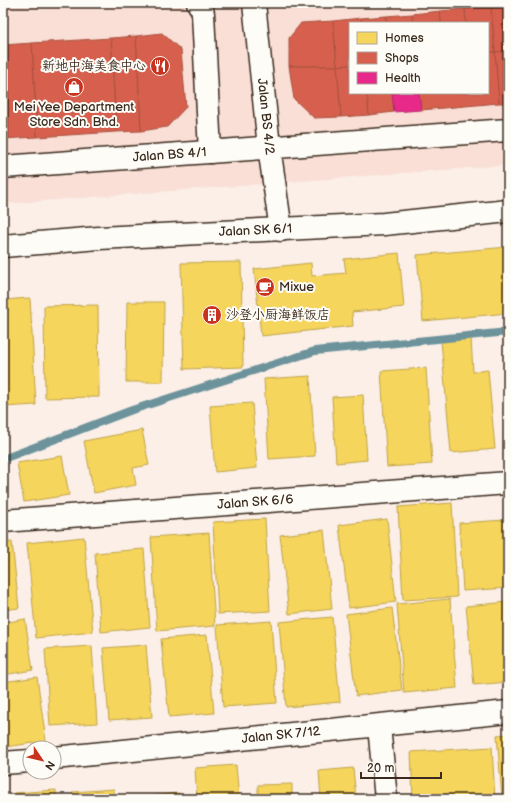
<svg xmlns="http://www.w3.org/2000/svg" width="511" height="802" font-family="'Balsamiq Sans','LXGW WenKai TC',sans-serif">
	<rect width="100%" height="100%" fill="#fbefe8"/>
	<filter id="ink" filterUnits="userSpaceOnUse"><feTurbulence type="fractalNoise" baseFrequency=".025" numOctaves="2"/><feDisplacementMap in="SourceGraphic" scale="8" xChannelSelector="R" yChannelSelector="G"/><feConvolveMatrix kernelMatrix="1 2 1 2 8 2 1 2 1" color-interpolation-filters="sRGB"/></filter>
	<g filter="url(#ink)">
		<!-- built -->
		<path fill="#f9dfd6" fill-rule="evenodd" d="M3,3H508V165L3,204ZM350,23H488V93H350Z"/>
		<!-- homes -->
		<g fill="#f6d55c" stroke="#bea249">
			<path d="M508,247V313L423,321L417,255Z"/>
			<path d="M399,253L404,307L352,312L353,326L261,336L254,269L311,263L312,276L346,273L344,259Z"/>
			<path d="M241,262L243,367L184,369L181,263Z"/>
			<path d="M30,298L36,405L3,407V300Z"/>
			<path d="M127,302H164L163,382H126Z"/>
			<path d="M98,305L99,397L45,398L44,306Z"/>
			<path d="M471,338L473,372L488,370L495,449L451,453L441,341Z"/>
			<path d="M505,359H508V402Z"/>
			<path d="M426,368L432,464L387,467L381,371Z"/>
			<path d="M310,376L315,456L269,459L264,379Z"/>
			<path d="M363,395L367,460L336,463L332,397Z"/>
			<path d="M252,403L257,468L215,472L210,406Z"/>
			<path d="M142,430L149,465L133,468L136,485L94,493L84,441Z"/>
			<path d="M62,456L69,495L24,502L17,463Z"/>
			<path d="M452,503L457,597L403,600L398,507Z"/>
			<path d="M265,519L270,611L218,614L213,522Z"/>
			<path d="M387,519L396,602L349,608L339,525Z"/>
			<path d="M505,520L508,588L463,591L459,523Z"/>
			<path d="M324,530L332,609L289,614L280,535Z"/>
			<path d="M209,533L215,626L157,631L151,537Z"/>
			<path d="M84,537L93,632L36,638L27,543Z"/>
			<path d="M12,542L19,608L3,610V543Z"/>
			<path d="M144,549L150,627L101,632L95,553Z"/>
			<path d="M450,599L457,688L404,693L397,604Z"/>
			<path d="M508,602V682L474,685L466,606Z"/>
			<path d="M392,608L402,690L356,696L346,614Z"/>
			<path d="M332,617L340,702L286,707L279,622Z"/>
			<path d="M25,619L33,670L3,675V623Z"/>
			<path d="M271,621L277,703L223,707L217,625Z"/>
			<path d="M207,635L214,713L169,717L161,639Z"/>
			<path d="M146,645L152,717L109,720L103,648Z"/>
			<path d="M92,646L97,723L50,726L45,649Z"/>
			<path d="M37,677L46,741L6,747L3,729V682Z"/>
			<path d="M508,734V797L502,798L497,735Z"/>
			<path d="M492,747L495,799H413L411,752Z"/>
			<path d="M236,765L239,799H197L195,768Z"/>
			<path d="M353,768L356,799H321L319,771Z"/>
			<path d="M292,784V799H258V785Z"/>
			<path d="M114,789L115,799H73V792Z"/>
			<path d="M56,790V799H14V793Z"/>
			<path d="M179,793V799H131V798Z"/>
		</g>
		<!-- shops -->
		<g fill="#d6604d" stroke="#a8503f">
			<path d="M508,5V51L495,52L491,7Z"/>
			<path d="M491,7L495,52H488V23H466L465,9Z"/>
			<path d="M465,9L466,23H441L440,11Z"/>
			<path d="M440,11L441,23H413L412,14Z"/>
			<path d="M412,14L413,23H386V16Z"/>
			<path d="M386,16V23H361V18Z"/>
			<path d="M361,18V23H350V65L337,66L333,21Z"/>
			<path d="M333,21L337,66H289V38L301,23Z"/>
			<path d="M162,33L181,50L186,107L167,127L141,131L136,36Z"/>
			<path d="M136,36L141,131L116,132L111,38Z"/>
			<path d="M111,38L116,132L37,137L32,43Z"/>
			<path d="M32,43L37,137L3,139V45Z"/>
			<path d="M508,51V103H499L495,52Z"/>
			<path d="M488,52H495L499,103L421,110L419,93H488Z"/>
			<path d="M350,65V93H367L369,115L341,117L337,66Z"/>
			<path d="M289,66H337L341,117L314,118L294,99Z"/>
			<path d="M367,93H392L394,112L369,115Z"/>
		</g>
		<!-- health -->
		<path fill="#e7298a" stroke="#b3296a" d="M392,93H419L421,110L394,112Z"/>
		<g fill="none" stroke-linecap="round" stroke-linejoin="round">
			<!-- stream -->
			<path stroke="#6c939b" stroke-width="8" d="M3,459L132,410L315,351L508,332"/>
			<!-- street casing -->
			<g stroke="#3b2a1e" stroke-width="25">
				<g id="street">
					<path d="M198,3L202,9L203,14L210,152"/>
					<path id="s1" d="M254,3L269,147L281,230"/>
					<path id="s2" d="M3,167L508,130"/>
					<path id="s3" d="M3,521L508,483"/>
					<path d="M379,726L386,799"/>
					<path id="s4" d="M54,758L508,712"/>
					<path d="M3,763L30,761"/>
				</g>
			</g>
			<!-- secondary casing -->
			<g stroke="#3b2a1e" stroke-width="25">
				<g id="secondary">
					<path id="s5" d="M3,246L99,238L384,224L508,211"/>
				</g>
			</g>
			<!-- street -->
			<use href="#street" stroke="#fdfcf7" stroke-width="22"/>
			<!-- secondary -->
			<use href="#secondary" stroke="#fdfcf7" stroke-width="22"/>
		</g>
	</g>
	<!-- icons -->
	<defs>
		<g id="restaurant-disc" transform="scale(1)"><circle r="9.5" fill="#c8321e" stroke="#fdfcf7"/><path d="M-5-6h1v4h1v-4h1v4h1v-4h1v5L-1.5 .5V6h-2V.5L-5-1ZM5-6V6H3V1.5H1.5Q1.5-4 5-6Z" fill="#fff"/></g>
		<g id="shop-disc" transform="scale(1)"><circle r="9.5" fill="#c8321e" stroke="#fdfcf7"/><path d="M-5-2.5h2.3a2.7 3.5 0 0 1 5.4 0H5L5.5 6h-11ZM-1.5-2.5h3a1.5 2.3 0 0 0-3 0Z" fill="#fff"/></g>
		<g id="cafe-disc" transform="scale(1)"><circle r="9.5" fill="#c8321e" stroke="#fdfcf7"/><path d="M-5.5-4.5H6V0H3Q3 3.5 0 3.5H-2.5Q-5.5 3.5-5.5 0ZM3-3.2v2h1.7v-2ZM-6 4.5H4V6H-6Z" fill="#fff"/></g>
		<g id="building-disc" transform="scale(1)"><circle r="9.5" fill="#c8321e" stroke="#fdfcf7"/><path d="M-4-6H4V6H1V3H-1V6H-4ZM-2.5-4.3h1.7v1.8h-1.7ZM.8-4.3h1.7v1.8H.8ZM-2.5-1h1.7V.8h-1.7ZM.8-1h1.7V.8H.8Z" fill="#fff"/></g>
	</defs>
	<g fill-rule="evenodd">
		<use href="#restaurant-disc" x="160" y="66"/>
		<use href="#shop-disc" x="74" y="87"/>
		<use href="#cafe-disc" x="265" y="287"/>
		<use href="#building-disc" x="212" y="315"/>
	</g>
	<g text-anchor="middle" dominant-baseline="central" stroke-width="4" stroke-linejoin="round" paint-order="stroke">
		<!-- poi labels -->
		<g font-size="13" fill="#3b2a1e" stroke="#fdfcf7" text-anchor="start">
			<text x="146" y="66" text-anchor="end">新地中海美食中心</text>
			<text x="74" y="107" text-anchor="middle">Mei Yee Department<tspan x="74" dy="15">Store Sdn. Bhd.</tspan></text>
			<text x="279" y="287">Mixue</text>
			<text x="226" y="315">沙登小厨海鲜饭店</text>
		</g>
		<!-- street labels -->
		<g font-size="13" fill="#3b2a1e" stroke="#fdfcf7">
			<text stroke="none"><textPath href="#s1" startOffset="114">Jalan BS 4/2</textPath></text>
			<text stroke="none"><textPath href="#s2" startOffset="167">Jalan BS 4/1</textPath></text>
			<text stroke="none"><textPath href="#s5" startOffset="253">Jalan SK 6/1</textPath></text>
			<text stroke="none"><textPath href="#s3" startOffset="253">Jalan SK 6/6</textPath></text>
			<text stroke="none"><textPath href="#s4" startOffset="228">Jalan SK 7/12</textPath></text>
		</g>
	</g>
	<!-- margin -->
	<rect width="511" height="802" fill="none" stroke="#fdfcf7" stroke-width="16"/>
	<rect x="8" y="8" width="495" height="786" fill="none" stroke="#3b2a1e" stroke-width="1.5" filter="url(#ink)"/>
	<!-- legend -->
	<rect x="349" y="22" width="140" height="72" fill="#fdfcf7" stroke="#afa8a0"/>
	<rect x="357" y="32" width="20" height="12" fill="#f6d55c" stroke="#afa8a0"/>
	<text x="385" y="42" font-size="12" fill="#3b2a1e">Homes</text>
	<rect x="357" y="52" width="20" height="12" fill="#d6604d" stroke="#afa8a0"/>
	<text x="385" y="62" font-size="12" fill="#3b2a1e">Shops</text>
	<rect x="357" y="72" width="20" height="12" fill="#e7298a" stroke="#afa8a0"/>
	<text x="385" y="82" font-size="12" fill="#3b2a1e">Health</text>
	<!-- north arrow -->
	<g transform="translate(42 760) rotate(125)"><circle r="19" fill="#fdfcf7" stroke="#afa8a0"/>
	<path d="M0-3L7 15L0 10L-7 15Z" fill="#c8321e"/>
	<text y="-6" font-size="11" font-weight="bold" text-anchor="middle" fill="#3b2a1e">N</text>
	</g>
	<!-- scale -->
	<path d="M361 772v6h80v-6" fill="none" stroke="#3b2a1e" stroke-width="2"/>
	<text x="367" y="772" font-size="12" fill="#3b2a1e" stroke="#fdfcf7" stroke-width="3" paint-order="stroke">20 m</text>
</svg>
